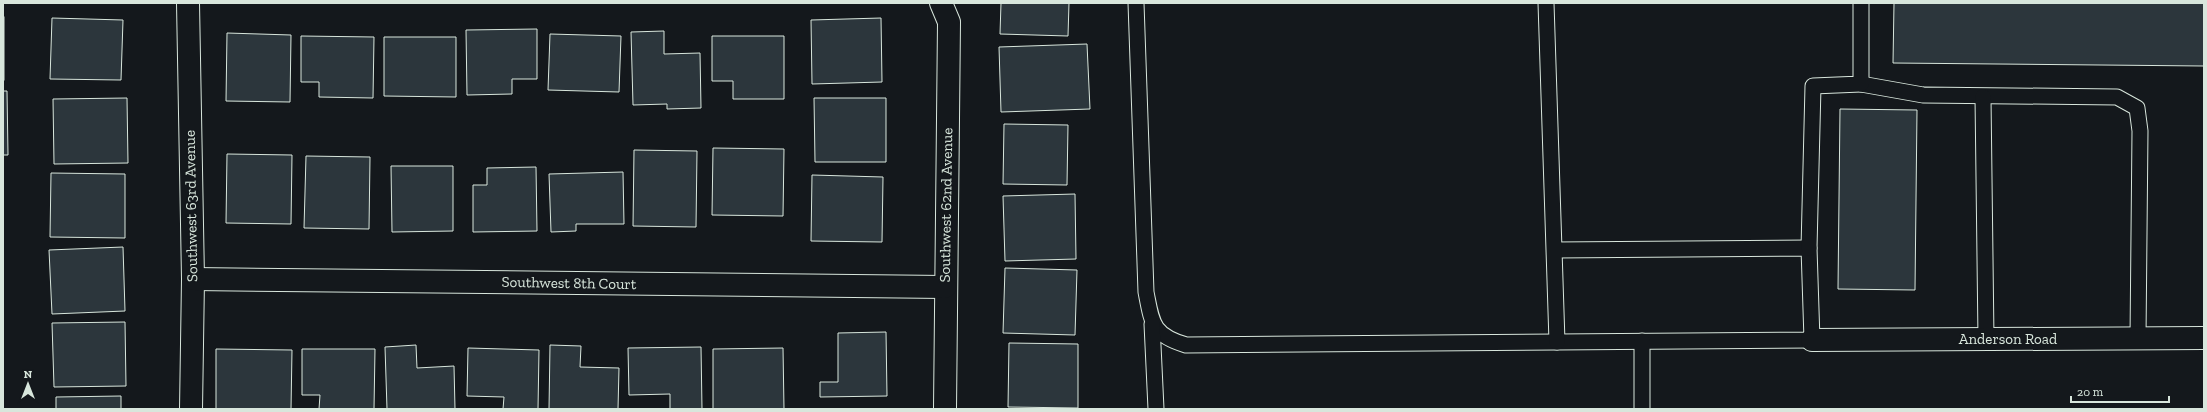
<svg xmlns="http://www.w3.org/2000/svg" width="2207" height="412" font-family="'Zilla Slab',serif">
	<rect width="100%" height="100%" fill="#14181c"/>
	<!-- building -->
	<g fill="#2c363c" stroke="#d8e6dc">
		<path d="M1001,3H1069L1068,36L1000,34Z"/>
		<path d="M1894,3H2204V66L1893,63Z"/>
		<rect x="3" y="17" width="1" height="63"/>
		<path d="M52,18L123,20L121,80L50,79Z"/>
		<path d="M881,18L882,82L812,84L811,20Z"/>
		<path d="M537,29V79H512V94L467,95L466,30Z"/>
		<path d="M664,31V54L700,53L701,108L667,109V104L633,105L631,32Z"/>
		<path d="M227,33L291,35L290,102L226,101Z"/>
		<path d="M550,34L621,36L619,92L548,90Z"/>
		<path d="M301,36L374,37L373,98L319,97V82H301Z"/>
		<path d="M712,36H784V99H733V81H712Z"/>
		<path d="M384,37H456V97L384,96Z"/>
		<path d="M1087,44L1090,109L1001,112L999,47Z"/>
		<path d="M3,91H7L8,155H3Z"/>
		<path d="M127,98L128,163L54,164L53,99Z"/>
		<path d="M814,98H886V162H815Z"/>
		<path d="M1840,109L1917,110L1915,290L1838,289Z"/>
		<path d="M1004,124L1068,125L1067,185L1003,184Z"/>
		<path d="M713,148L784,149L783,216L712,215Z"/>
		<path d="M634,150L697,151L696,227L633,226Z"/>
		<path d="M227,154L292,155L291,224L226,223Z"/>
		<path d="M306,156L370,157L369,229L304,228Z"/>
		<path d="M391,166H453V231L392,232Z"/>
		<path d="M536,167L537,231L473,232V185H487V168Z"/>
		<path d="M623,172L624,224H576V231L551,232L549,174Z"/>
		<path d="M51,173L125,174V238L50,237Z"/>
		<path d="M812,175L883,177L882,242L811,241Z"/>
		<path d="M1075,194L1076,259L1005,261L1003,196Z"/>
		<path d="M123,247L125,311L52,314L49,250Z"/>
		<path d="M1005,268L1077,270L1075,335L1003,333Z"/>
		<path d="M125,322L126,386L54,387L52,323Z"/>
		<path d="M886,332L887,396L820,397V382H838V333Z"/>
		<path d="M1009,343L1078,344V408L1008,407Z"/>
		<path d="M416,345L417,368L454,366L455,409H387L385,347Z"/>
		<path d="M550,345L581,346L580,367L619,368L618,409H549Z"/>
		<path d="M701,347L702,409H670V394L629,395L628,348Z"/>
		<path d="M468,348L539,350L538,409H503L504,397L467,396Z"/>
		<path d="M783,348L784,409H713V349Z"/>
		<path d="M216,349L292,350L291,409H216Z"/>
		<path d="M302,349H375L374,409H319L320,395H302Z"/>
		<path d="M121,396V409H56V397Z"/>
	</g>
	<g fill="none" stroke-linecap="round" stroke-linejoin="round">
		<!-- lane casing -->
		<g stroke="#d8e6dc" stroke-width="17">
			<g id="lane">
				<path d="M1136,3L1146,292C1152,323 1152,335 1186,345L1812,340L1809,248L1555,250"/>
				<path d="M1546,3L1557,342"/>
				<path d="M1861,84L1923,95L2117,97L2137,108L2140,131L2138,338"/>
				<path d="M1983,97L1986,339"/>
				<path d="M1809,248L1813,86L1861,84V3"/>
				<path d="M1152,324L1156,409"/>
				<path d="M1642,341V409"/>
			</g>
		</g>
		<!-- street casing -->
		<g stroke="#d8e6dc" stroke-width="24">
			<g id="street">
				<path d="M188,3L193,279L191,409"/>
				<path d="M941,3L949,22L945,409"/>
				<path d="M193,279L945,287"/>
				<path d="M1812,340L2204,338"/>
			</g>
		</g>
		<!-- lane -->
		<use href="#lane" stroke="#14181c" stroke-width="15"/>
		<!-- street -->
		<use href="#street" stroke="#14181c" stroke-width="22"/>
	</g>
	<g text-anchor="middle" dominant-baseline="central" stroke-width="3" stroke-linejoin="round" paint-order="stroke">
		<!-- street labels -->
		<g font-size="15" fill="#d8e6dc" stroke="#14181c">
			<text transform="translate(946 205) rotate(-89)">Southwest 62nd Avenue</text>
			<text transform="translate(191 206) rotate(-91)">Southwest 63rd Avenue</text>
			<text transform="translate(569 283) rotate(1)">Southwest 8th Court</text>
			<text x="2008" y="339">Anderson Road</text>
		</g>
	</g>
	<!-- border -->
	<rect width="2207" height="412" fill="none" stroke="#d8e6dc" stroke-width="8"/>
	<!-- north arrow -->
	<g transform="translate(28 384)" stroke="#14181c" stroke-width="3" paint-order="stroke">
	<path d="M0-3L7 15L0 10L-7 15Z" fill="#d8e6dc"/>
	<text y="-6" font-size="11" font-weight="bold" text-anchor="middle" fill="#d8e6dc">N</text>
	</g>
	<!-- scale -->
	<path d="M2071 396v6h98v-6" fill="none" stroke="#d8e6dc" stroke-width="2"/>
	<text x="2077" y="396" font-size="12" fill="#d8e6dc" stroke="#14181c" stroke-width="3" paint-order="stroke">20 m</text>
</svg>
